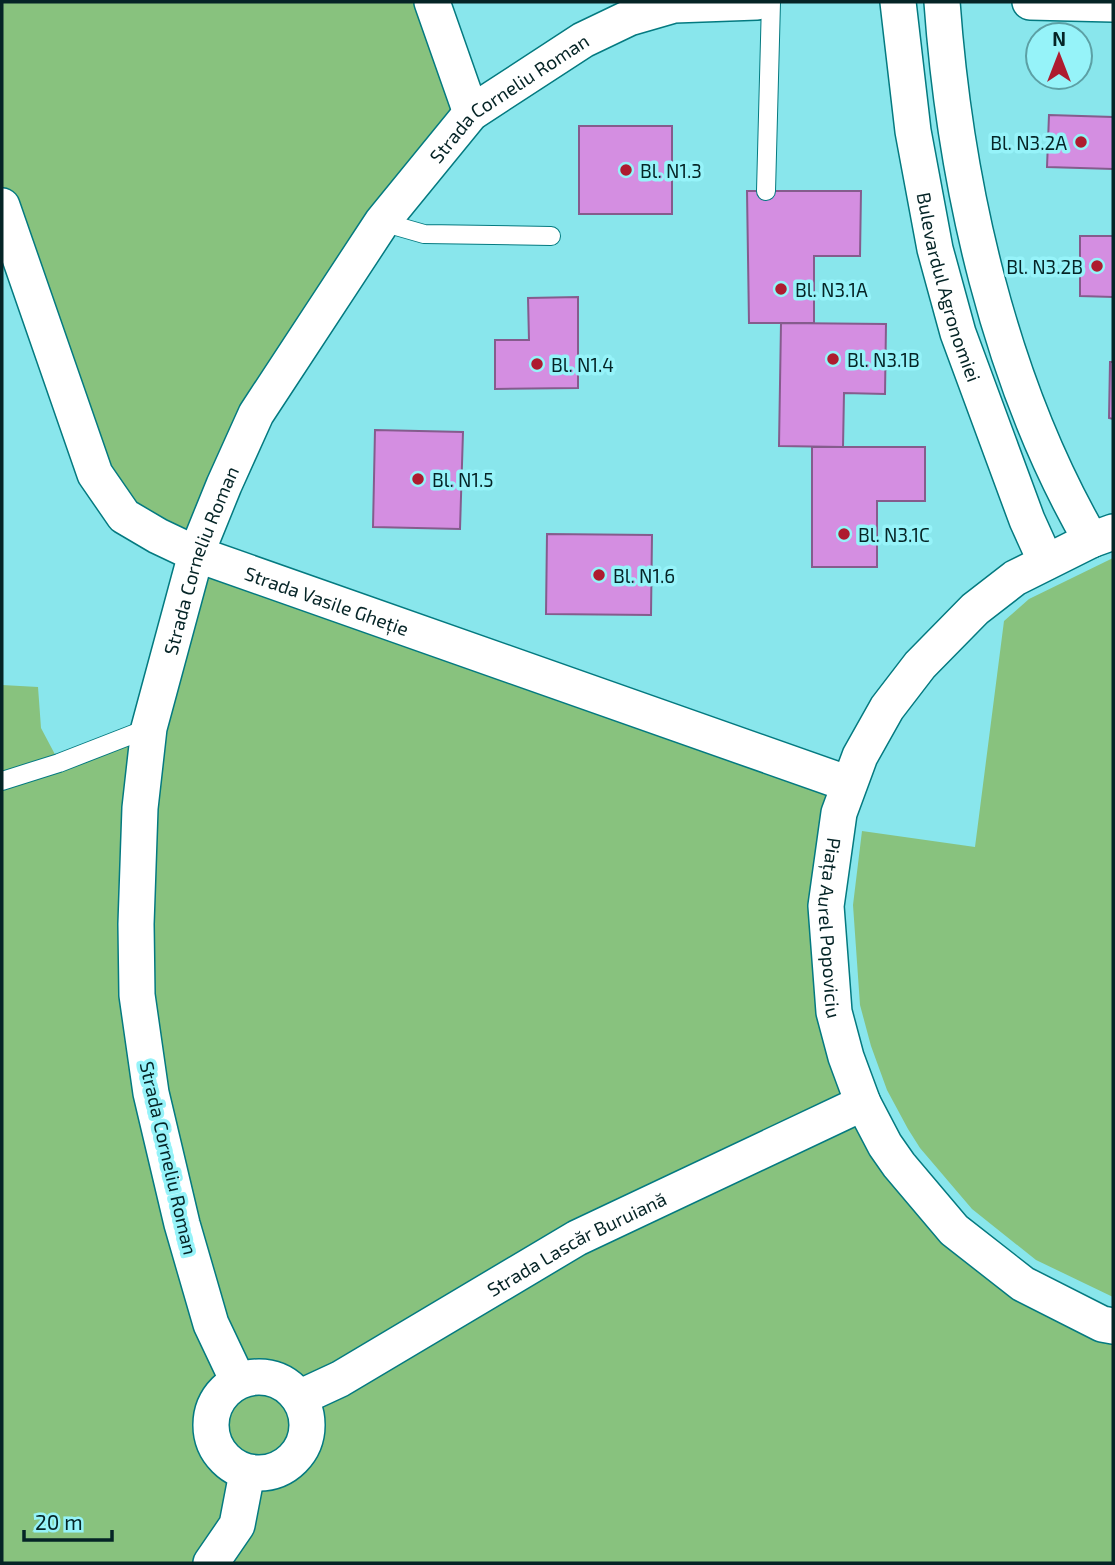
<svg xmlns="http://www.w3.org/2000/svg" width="1115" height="1565" font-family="'Exo 2',sans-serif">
	<rect width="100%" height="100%" fill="#89e6ec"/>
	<!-- green -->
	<g fill="#88c27e">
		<path d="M2,2H432L471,113L382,222L196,554L849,784L839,813L846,1057L954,1230L1113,1326V1563H2V685L38,687L41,728L59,762L149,728L196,554L124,516L2,206Z"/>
		<path d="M1113,558V1297L1036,1260L972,1209L920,1148L908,1129L887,1090L871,1046L860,1005L853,905L862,831L975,847L1004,621L1029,599Z"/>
	</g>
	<!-- building -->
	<g fill="#d48ee1" stroke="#855c8d" stroke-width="2">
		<path d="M1049,115L1113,117V169L1047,167Z"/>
		<rect x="579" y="126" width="93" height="88"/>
		<path d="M747,191H861L860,256H814V323H749Z"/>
		<path d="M1080,236H1113V297L1080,296Z"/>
		<path d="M578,297V388L495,389V340H529L528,298Z"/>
		<path d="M781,323L886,324L885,394L844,393L843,447L779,446Z"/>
		<path d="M1110,362H1113V419L1109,418Z"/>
		<path d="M375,430L463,432L460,529L373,527Z"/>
		<path d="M812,447H925V501H877V567H812Z"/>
		<path d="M547,534L652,535L651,615L546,614Z"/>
	</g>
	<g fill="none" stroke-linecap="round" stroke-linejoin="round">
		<!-- lane casing -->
		<g stroke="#047a80" stroke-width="20">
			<g id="lane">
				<path d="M766,191L771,2"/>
				<path d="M382,222L424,234L551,236"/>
				<path d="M2,781L59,763L149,728"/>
			</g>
		</g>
		<!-- street casing -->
		<g stroke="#047a80" stroke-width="38">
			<g id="street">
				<path d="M432,2L471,113"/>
				<path id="s1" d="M898,2L913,131L935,249L958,333L1027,520L1046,562"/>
				<path d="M942,2C955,183 999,381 1091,540"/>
				<path d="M1030,2L1113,4"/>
				<path id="s2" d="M2,206L95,474L124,516L158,536L196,554L849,784"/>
				<path id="s3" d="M1113,532L1091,540L1015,578L975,609L920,665L887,708L860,756L839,813L826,906L834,1012L846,1057L863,1103L885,1145L899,1165L954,1230L1023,1284L1102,1324L1113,1326"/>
				<circle cx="259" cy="1425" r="48"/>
				<path id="s4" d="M238,1381L211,1324L182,1224L151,1093L137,995L136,924L140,808L149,728L196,554L224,485L256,414L382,222L471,113L583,40L629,18L674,5L757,2"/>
				<path id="s5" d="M299,1398L340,1379L577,1238L863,1103"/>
				<path d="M211,1563L237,1525L247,1473"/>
			</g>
		</g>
		<!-- lane -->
		<use href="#lane" stroke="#fff" stroke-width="18"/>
		<!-- street -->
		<use href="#street" stroke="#fff" stroke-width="35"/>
	</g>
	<!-- markers -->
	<g fill="#ae1b2f" stroke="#96f3f9" stroke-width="2.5">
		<circle cx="1081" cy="142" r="7"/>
		<circle cx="626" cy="170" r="7"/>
		<circle cx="1097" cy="266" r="7"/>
		<circle cx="781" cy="289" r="7"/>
		<circle cx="833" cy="359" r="7"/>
		<circle cx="537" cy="364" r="7"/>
		<circle cx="418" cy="479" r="7"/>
		<circle cx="844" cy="534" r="7"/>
		<circle cx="599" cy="575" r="7"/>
	</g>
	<g text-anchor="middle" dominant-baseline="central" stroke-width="7" stroke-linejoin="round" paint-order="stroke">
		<!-- street labels -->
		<g font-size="19" fill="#052426" stroke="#96f3f9">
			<text stroke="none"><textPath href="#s4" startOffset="1410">Strada Corneliu Roman</textPath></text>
			<text stroke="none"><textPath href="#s1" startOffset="290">Bulevardul Agronomiei</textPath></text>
			<text stroke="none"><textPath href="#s4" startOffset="844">Strada Corneliu Roman</textPath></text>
			<text stroke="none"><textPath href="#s2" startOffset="555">Strada Vasile Gheție</textPath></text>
			<text stroke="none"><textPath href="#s3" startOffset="523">Piața Aurel Popoviciu</textPath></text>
			<text transform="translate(169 1158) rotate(77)">Strada Corneliu Roman</text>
			<text stroke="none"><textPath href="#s5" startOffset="318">Strada Lascăr Buruiană</textPath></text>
		</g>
		<!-- poi labels -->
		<g font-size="19" fill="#052426" stroke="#96f3f9" text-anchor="start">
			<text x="1067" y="142" text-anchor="end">Bl. N3.2A</text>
			<text x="640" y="170">Bl. N1.3</text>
			<text x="1083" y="266" text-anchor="end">Bl. N3.2B</text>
			<text x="795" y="289">Bl. N3.1A</text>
			<text x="847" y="359">Bl. N3.1B</text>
			<text x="551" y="364">Bl. N1.4</text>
			<text x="432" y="479">Bl. N1.5</text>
			<text x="858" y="534">Bl. N3.1C</text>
			<text x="613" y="575">Bl. N1.6</text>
		</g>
	</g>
	<!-- border -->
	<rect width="1115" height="1565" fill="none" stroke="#052426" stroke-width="7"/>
	<!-- north arrow -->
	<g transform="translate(1059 56)"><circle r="33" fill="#96f3f9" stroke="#5ca0a5" stroke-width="2"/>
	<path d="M0-5L12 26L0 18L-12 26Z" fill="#ae1b2f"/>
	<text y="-10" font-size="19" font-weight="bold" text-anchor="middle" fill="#052426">N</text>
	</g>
	<!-- scale -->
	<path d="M24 1530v10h88v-10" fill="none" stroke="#052426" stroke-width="3.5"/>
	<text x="35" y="1530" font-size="21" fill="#052426" stroke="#96f3f9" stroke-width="5" paint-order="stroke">20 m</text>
</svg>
